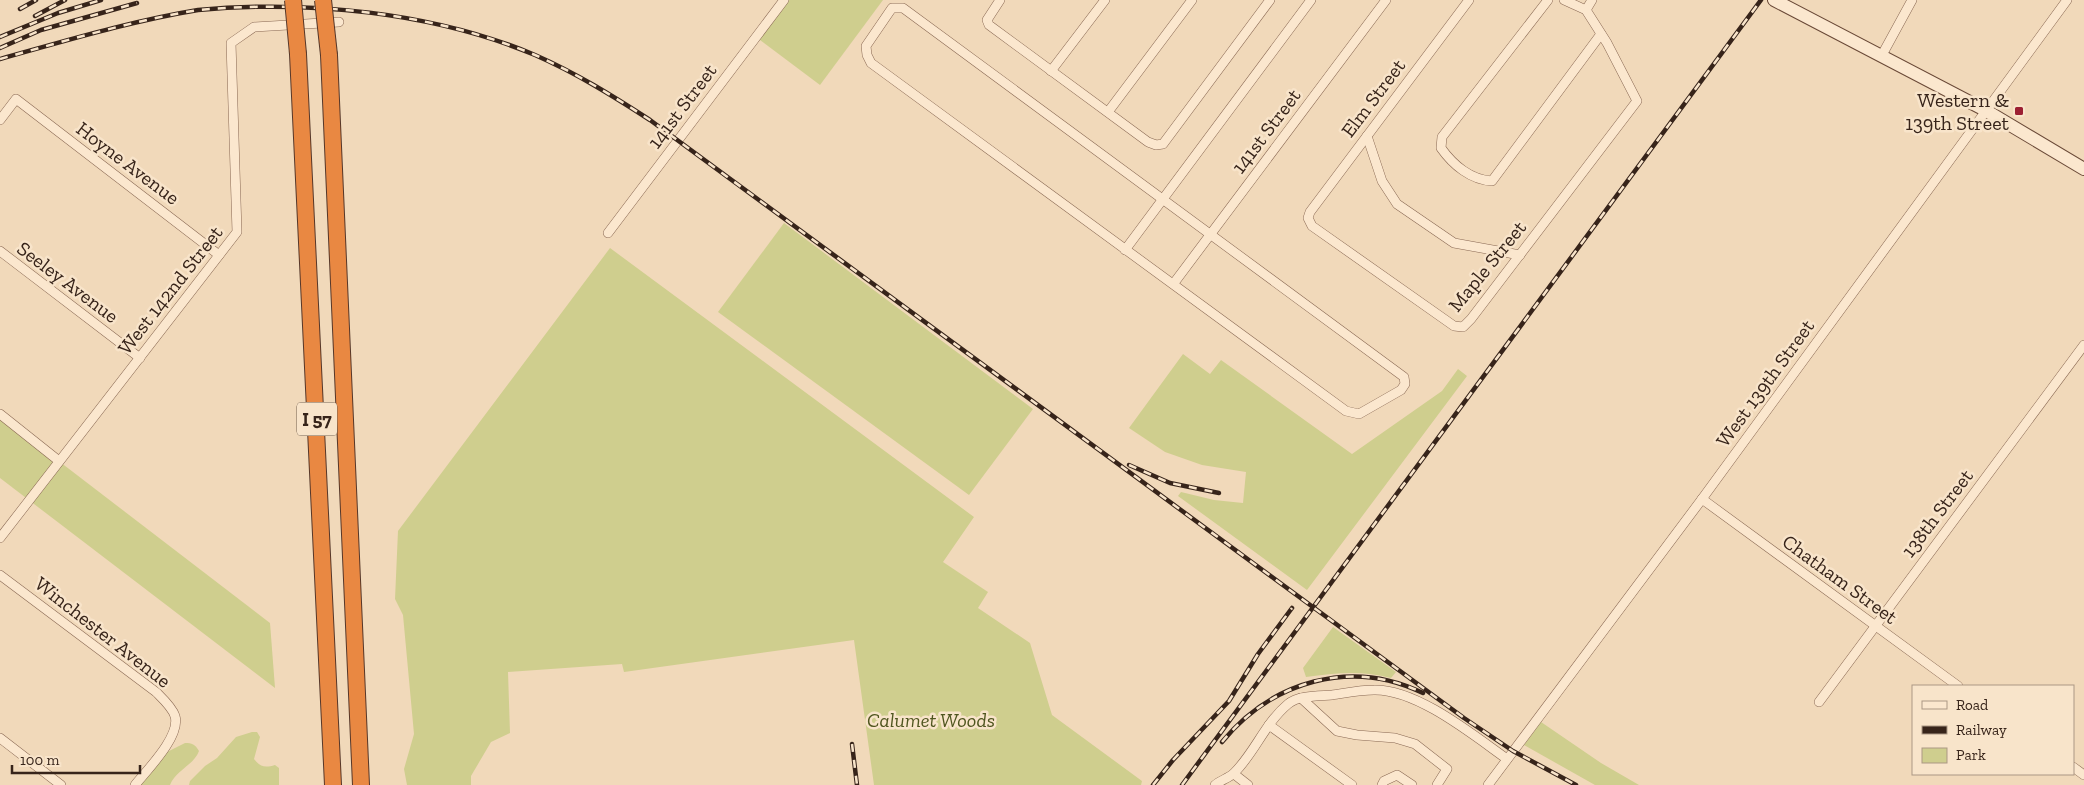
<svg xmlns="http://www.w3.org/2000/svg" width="2084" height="785" font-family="'Zilla Slab',serif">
	<rect width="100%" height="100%" fill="#f1d9ba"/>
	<!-- green -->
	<g fill="#cfce8e">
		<path d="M784,0H883L820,85L756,37Z"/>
		<path d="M784,223L1033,409L969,495L718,312Z"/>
		<path d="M610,248L974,517L943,562L988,592L978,608L1030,643L1052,715L1142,781L1141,785H874L854,640L624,672L622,664L508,672L510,733L491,742L471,776V785H407L404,769L414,734L403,615L395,599L398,531Z"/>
		<path d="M1183,354L1210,374L1221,360L1352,454L1442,391L1458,369L1467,376L1307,590L1178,496L1181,492L1214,500L1243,503L1246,472L1202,465L1165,452L1129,428Z"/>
		<path d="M0,416L270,623L275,688L0,478Z"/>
		<path d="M1333,627L1396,672L1391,678C1362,670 1335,673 1306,677L1303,668Z"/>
		<path d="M1541,722L1601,763L1639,785H1595L1524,745Z"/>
		<path d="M252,732H257L260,737L254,759C260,767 265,768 275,765L279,768V785H189L190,781L205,766L217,758L236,737Z"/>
		<path d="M185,743C192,743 195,744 199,751C194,765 176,770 170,785H140L167,752Z"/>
	</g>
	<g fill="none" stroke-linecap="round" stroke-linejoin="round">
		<!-- street casing -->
		<g stroke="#896853" stroke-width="10">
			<g id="street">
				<path d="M1000,0L987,20L989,25L1148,142L1156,145L1163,144L1270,0"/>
				<path d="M1469,0L1310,212L1308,218L1312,226L1454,326L1463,327L1471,319L1637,101L1607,43L1586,10L1564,0"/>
				<path d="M1548,0L1442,137L1441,148C1453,165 1471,180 1492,181L1601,34"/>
				<path d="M892,8H903L1404,377L1405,384L1401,390L1359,414L1346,411L871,63L867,55L866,46Z"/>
				<path d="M1586,10L1592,0"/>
				<path d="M1882,55L1912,0"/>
				<path d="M1051,71L1105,0"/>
				<path d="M1108,112L1192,0"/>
				<path d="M0,120L16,99L219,255"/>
				<path d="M1367,136L1382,181L1397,204L1454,243L1520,255"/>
				<path d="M608,233L784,0"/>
				<path d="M1125,250L1311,0"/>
				<path d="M0,251L140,358"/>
				<path d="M1174,283L1386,0"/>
				<path d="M0,414L59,461"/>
				<path d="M1702,499L1958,686"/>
				<path d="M0,538L237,232L231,43L254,27L339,22"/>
				<path d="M0,575L156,692C163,699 172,707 175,716C181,736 147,770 135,785"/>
				<path d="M1301,698L1337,731L1357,735L1395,738L1415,744L1447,769L1437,785"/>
				<path d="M1819,702L2084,345"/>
				<path d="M1269,725L1352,785"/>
				<path d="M0,738L61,785"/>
				<path d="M2073,767L2084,775"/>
				<path d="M1234,774L1248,785"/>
				<path d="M1215,785C1221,780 1229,778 1234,773C1254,754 1265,723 1288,704C1299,695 1319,696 1332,695C1346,693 1360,690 1374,690C1417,689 1473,735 1507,759"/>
				<path d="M1382,785L1384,781L1397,775L1412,785"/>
				<path d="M1488,785L1702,499L2067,0"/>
			</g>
		</g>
		<!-- secondary casing -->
		<g stroke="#6a4937" stroke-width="14">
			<path id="secondary" d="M1774,0L1985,110L2084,169"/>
		</g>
		<!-- highway casing -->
		<g stroke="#563729" stroke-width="18">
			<g id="highway">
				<path d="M298,54L333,785"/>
				<path d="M329,55L361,785"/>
			</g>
		</g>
		<!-- street -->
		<use href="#street" stroke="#fbe7ce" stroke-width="9"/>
		<!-- secondary -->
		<use href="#secondary" stroke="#fbe7ce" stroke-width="12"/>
		<!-- highway -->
		<use href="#highway" stroke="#e98842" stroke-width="16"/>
		<!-- rail casing -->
		<g stroke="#37241a" stroke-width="4.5">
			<g id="rail">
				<path d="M20,9L36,0"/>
				<path d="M35,16L65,0"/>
				<path d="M0,37L58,13L101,0"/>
				<path d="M0,48L41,30L137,3"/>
				<path d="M0,59C65,41 131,21 198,10C308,0 433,12 535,55C576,73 613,96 650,120L1464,718L1513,751L1576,785"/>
				<path d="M1129,465L1170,483L1219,493"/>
				<path d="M1222,742C1272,681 1351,658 1423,693"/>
				<path d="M852,744L857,785"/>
				<path d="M1153,785L1173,760L1229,701L1258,654L1292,608"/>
				<path d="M1182,785L1761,0"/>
			</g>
		</g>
		<!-- rail -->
		<use href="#rail" stroke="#f8e4ca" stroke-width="2.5" stroke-dasharray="8" stroke-linecap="butt"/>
		<!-- highway-bridge casing -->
		<g stroke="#563729" stroke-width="18" stroke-linecap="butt">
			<g id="highway-bridge">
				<path d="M293,0L298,54"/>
				<path d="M323,0L329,55"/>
			</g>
		</g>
		<!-- highway-bridge -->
		<use href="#highway-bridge" stroke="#e98842" stroke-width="16"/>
	</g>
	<!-- markers -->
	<rect fill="#9c1f32" stroke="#f8e4ca" stroke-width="2" x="2014" y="106" width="10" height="10" rx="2.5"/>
	<g text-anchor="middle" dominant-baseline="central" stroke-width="5" stroke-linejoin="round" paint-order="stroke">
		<!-- shield labels -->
		<rect fill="#f8e4ca" stroke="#715e4f" stroke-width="1" x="297" y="402.5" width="40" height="33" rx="4"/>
		<g font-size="19" font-weight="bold" fill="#37241a">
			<text x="317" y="419">I 57</text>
		</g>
		<!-- street labels -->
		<g font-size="20" fill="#37241a" stroke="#f8e4ca">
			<text transform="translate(1373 98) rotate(-53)">Elm Street</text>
			<text transform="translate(682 106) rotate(-53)">141st Street</text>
			<text transform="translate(1266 131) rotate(-53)">141st Street</text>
			<text transform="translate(128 163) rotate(37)">Hoyne Avenue</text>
			<text transform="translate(1487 266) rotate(-51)">Maple Street</text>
			<text transform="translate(68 282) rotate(37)">Seeley Avenue</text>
			<text transform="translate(170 290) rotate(-52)">West 142nd Street</text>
			<text transform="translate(1765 383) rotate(-54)">West 139th Street</text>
			<text transform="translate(1937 513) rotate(-53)">138th Street</text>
			<text transform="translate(1840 579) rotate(36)">Chatham Street</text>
			<text transform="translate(103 632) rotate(38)">Winchester Avenue</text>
		</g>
		<!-- poi labels -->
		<g font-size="20" fill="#37241a" stroke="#f8e4ca" text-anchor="end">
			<text x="2009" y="100">Western &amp;<tspan x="2009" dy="23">139th Street</tspan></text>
		</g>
		<!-- park labels -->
		<g font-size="20" font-style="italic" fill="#4f551f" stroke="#f8e4ca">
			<text x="931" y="720">Calumet Woods</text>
		</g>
	</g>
	<!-- legend -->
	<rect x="1912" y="685" width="162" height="90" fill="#f8e4ca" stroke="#ab9784"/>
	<rect x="1922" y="701" width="25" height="8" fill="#fbe7ce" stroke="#ab9784"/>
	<text x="1956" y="710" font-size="15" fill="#37241a">Road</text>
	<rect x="1922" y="726" width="25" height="8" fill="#37241a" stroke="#ab9784"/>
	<text x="1956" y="735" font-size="15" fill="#37241a">Railway</text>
	<rect x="1922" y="748" width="25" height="15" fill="#cfce8e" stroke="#ab9784"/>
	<text x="1956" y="760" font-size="15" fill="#37241a">Park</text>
	<!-- scale -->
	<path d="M12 765v8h128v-8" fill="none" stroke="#37241a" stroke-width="2.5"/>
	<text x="20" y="765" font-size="15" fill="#37241a" stroke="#f8e4ca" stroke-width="4" paint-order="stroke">100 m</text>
</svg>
